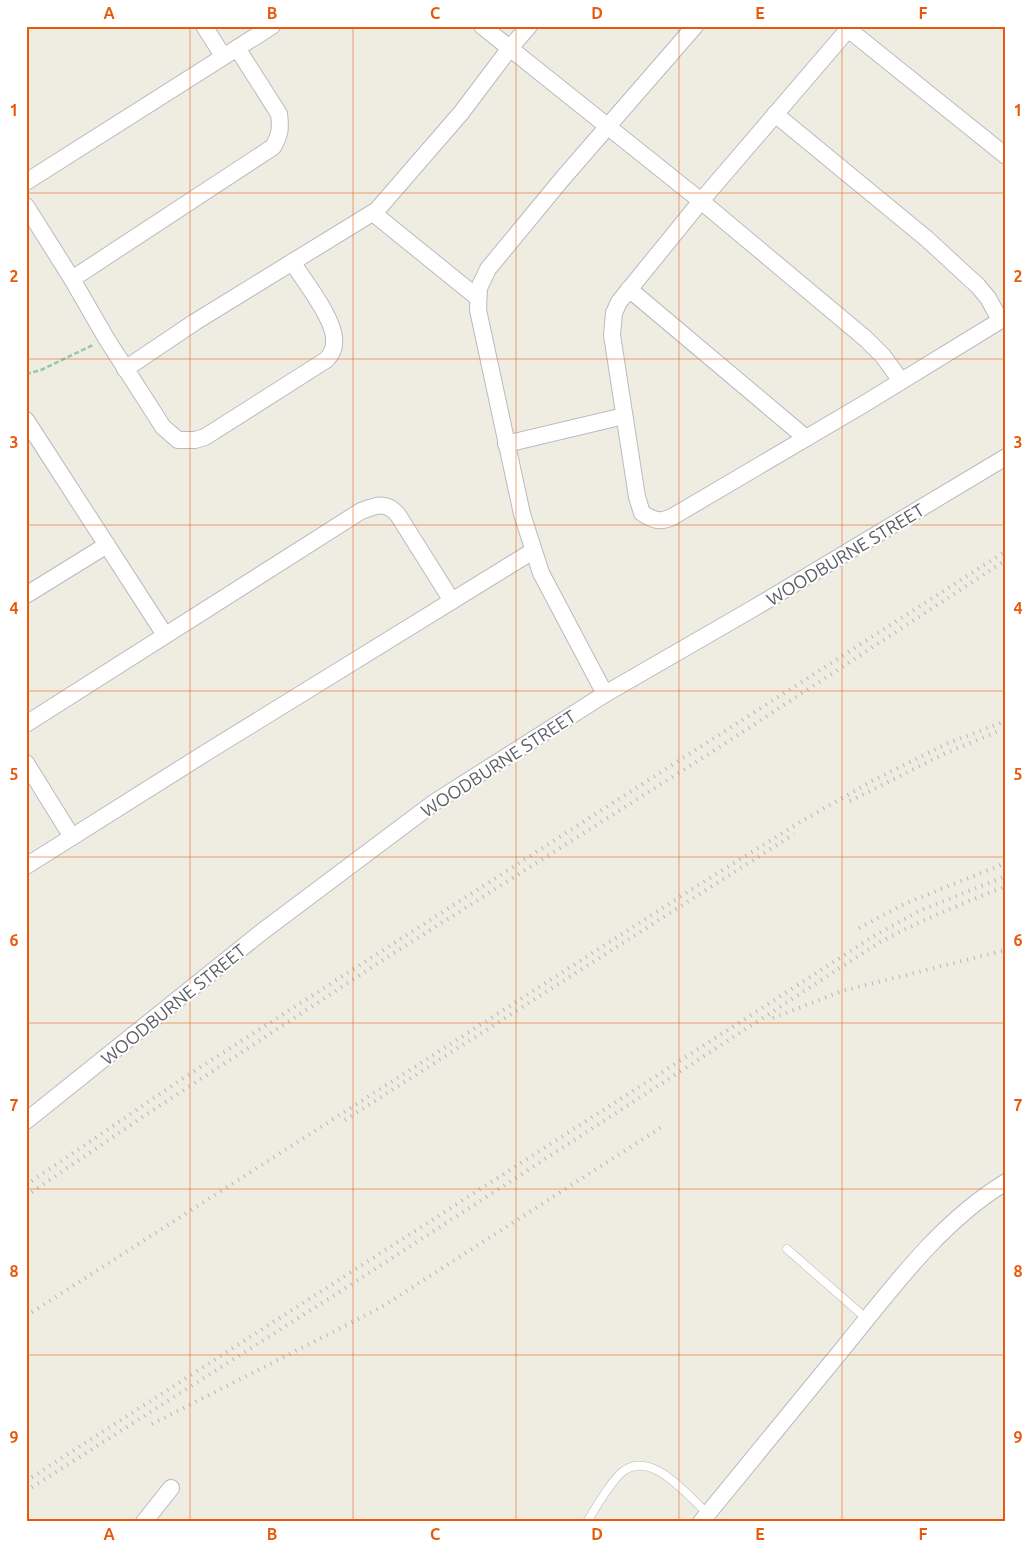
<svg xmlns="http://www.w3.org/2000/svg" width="1032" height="1548" font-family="Ubuntu,sans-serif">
	<rect width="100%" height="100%" fill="#efece2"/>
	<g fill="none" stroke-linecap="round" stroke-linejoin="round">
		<!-- lane casing -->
		<g stroke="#b7bbc0" stroke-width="9">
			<g id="lane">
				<path d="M787,1249L867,1319"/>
				<path d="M587,1522C596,1507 608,1486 620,1474C649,1446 687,1495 708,1514"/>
			</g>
		</g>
		<!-- street casing -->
		<g stroke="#b7bbc0" stroke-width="18">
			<g id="street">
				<path d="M204,26L223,56"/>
				<path d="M482,26L701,201L866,339L883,356L901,381"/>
				<path d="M851,26L701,201L619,302L614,313L612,335L637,497L642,513C653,520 660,523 672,517L864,404L1006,317"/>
				<path d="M848,29L1006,156"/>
				<path d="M775,114L927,239L978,286L988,298L1000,320"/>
				<path d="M26,182L272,26"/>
				<path d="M26,206L72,279L106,338L163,427L178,440H195L205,437L326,360C332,354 335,347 334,339C334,319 304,280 292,262"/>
				<path d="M373,213L478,298"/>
				<path d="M72,279L273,147C280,135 281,128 279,114L237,48"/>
				<path d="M629,289L806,438"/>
				<path d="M125,369L195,322L377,210L461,113L510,48L529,26"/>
				<path d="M26,420L165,635"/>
				<path d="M506,444L624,416"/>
				<path d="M26,595L107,545"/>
				<path d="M605,694L541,573L522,514L478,310L479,288L488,269L563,178L695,26"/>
				<path d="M26,724L361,511C377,505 386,501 398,515L452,601"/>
				<path d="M26,763L72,837"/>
				<path d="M26,866L207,752L533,551"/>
				<path d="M26,1121L263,931L435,802L605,694L754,608L1006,457"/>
				<path d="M144,1522L171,1488"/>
				<path d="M701,1522C749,1463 797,1405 845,1346C893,1287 940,1222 1006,1182"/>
			</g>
		</g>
		<!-- path -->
		<path stroke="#94caa5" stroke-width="2.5" stroke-dasharray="5 2.5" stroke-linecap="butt" d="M26,374L41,370L93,345"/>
		<!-- lane -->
		<use href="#lane" stroke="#fff" stroke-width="8"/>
		<!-- street -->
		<use href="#street" stroke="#fff" stroke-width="16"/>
		<!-- rail -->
		<g stroke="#b4b5b6" stroke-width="4" stroke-dasharray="1 6" stroke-linecap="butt">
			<path d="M850,801L946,753L999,731"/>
			<path d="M859,928L904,904L1006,863"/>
			<path d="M773,1018L842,991L1006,950"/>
			<path d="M345,1120L794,834"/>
			<path d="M26,1185L182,1079L1006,551"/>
			<path d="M26,1196L144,1116L383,960L715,750L1006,560"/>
			<path d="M26,1316L700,884L802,821L872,781L948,743L1006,721"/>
			<path d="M152,1424L380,1308L665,1125"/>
			<path d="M26,1481L874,936L919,911L1006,876"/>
			<path d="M26,1491L355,1282L877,944C918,921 962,904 1006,886"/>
		</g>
	</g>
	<!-- grid -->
	<path fill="none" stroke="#e8590c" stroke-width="1" stroke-opacity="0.55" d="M190,26V1522M353,26V1522M516,26V1522M679,26V1522M842,26V1522M26,193H1006M26,359H1006M26,525H1006M26,691H1006M26,857H1006M26,1023H1006M26,1189H1006M26,1355H1006"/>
	<g text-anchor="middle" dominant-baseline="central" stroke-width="4" stroke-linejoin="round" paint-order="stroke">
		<!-- street labels -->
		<g font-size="18" fill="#5a5f65" stroke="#fff">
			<text transform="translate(845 554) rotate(-31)">WOODBURNE STREET</text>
			<text transform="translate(498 763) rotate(-33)">WOODBURNE STREET</text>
			<text transform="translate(173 1004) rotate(-39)">WOODBURNE STREET</text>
		</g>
	</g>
	<!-- border -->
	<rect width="1032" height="1548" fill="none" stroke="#ffffff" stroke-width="55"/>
	<rect x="28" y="28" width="976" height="1492" fill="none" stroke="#e8590c" stroke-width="2"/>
	<g font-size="16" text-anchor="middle" font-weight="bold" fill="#e8590c">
		<text x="109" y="19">A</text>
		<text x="272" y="19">B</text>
		<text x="435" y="19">C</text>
		<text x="597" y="19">D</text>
		<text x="760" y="19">E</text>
		<text x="923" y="19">F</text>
		<text x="14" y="116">1</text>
		<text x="1018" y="116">1</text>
		<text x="14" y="282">2</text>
		<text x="1018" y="282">2</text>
		<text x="14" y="448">3</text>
		<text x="1018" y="448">3</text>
		<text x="14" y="614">4</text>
		<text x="1018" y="614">4</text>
		<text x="14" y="780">5</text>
		<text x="1018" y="780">5</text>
		<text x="14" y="946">6</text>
		<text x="1018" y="946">6</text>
		<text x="14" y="1111">7</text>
		<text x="1018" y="1111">7</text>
		<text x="14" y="1277">8</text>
		<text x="1018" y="1277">8</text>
		<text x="14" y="1443">9</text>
		<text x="1018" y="1443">9</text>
		<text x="109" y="1540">A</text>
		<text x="272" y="1540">B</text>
		<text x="435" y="1540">C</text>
		<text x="597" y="1540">D</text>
		<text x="760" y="1540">E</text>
		<text x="923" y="1540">F</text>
	</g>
</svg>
